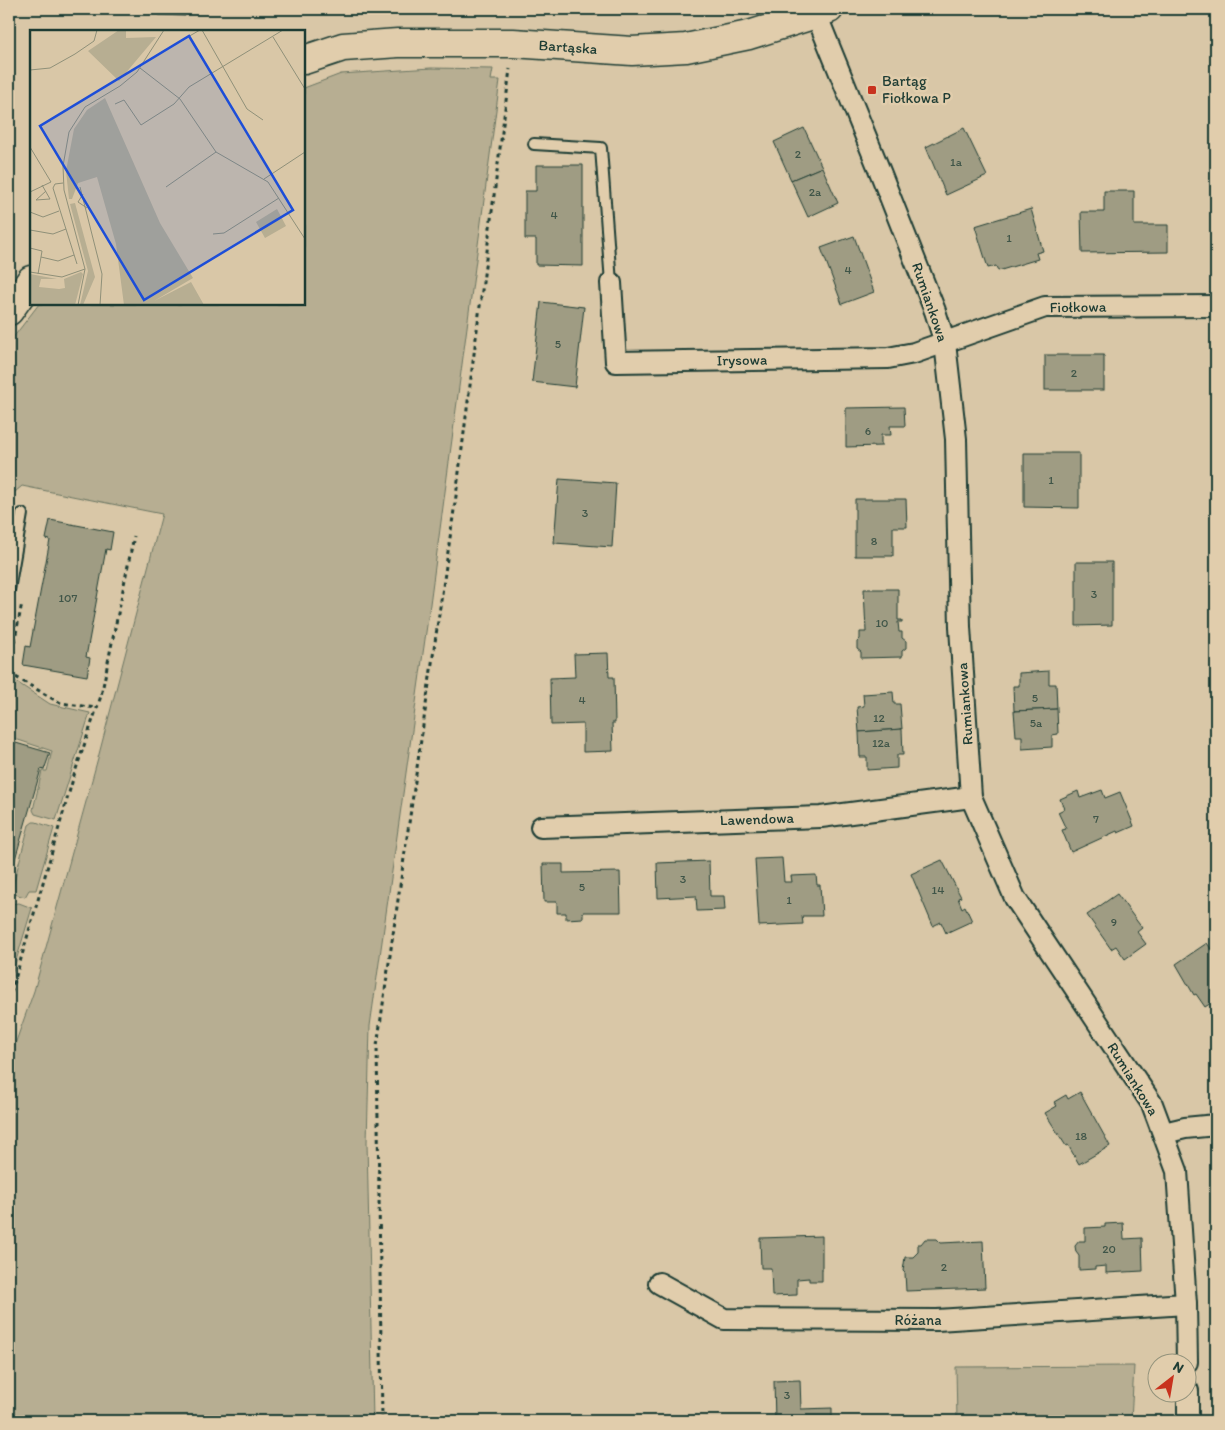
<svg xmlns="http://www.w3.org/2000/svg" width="1225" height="1430" font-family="Itim,sans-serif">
	<rect width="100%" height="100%" fill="#d9c7a7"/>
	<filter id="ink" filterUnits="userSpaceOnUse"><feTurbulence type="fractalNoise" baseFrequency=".02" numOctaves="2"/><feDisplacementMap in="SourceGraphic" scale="10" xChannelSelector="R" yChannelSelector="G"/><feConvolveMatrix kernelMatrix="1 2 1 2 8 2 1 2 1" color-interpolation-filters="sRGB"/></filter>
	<g filter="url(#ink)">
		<!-- green -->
		<g fill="#b7ae92" stroke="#6b7663">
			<path d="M431,68L493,69L491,80H500L430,604L370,1026L367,1142L373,1421H9V1061L34,991L98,758L162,514L22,486L9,497V343L39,304H304V88L341,74Z"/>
			<path d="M12,679L50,704L90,713L56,820L35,814L33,810L42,771H47L52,751L9,737V684Z"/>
			<path d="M33,822H36L54,828L36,890H29L25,897L11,893L29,825Z"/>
			<path d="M19,903L32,908L9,984V904Z"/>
			<path d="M1134,1366L1131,1421H957L956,1367Z"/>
		</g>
		<!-- building -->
		<g fill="#9f9c83" stroke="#1f3d34">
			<path d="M160,9H185V16L159,15Z"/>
			<path d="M804,128L822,167L791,180L774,142Z"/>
			<path d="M964,128L987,176L946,195L926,147Z"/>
			<path d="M536,165H583V266L536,265V239H525V191H536Z"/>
			<path d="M822,167L838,203L808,217L791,180Z"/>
			<path d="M1104,191H1134V225H1168V252L1082,253L1081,212H1104Z"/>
			<path d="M1031,209L1043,251L1036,253L1038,259L998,271L996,266L988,268L975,226Z"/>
			<path d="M854,236L874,292L842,304L821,248Z"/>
			<path d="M541,302L584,307L575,387L532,382Z"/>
			<rect x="1045" y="355" width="59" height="35"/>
			<path d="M904,407L905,426H890L891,435H881V446L846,447V408Z"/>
			<path d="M1024,453H1079V508L1024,507Z"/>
			<path d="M559,479L616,483L612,547L554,543Z"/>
			<path d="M855,499H906L907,527H893V556H855Z"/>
			<path d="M50,520L113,532L110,550L106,549L86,657L90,658L87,676L23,665L26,646L30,647L50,540L46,539Z"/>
			<path d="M1076,562H1112V625L1076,626Z"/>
			<path d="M864,589H898V620H902V622H898L899,632H902V638L906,641V648L902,651V657L861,658V652L857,649V642L860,639V632H866Z"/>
			<path d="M608,653L609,677H614L615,723H612L613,751L583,752V724L551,725L550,678L575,677L574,654Z"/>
			<path d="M1049,671V684H1056L1057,709L1014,711L1013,686H1019V673Z"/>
			<path d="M893,692L894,704H900L902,729L859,732L857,707L864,706L863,694Z"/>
			<path d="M1057,709L1058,734L1052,735V747L1022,749V736H1016L1014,711Z"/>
			<path d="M902,729L903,755H897V768L867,770V757H860L859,732Z"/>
			<path d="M9,741L50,753L44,770L41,769L9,880Z"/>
			<path d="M1102,790L1105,798L1120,792L1134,826L1118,833L1117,831L1071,852L1062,830L1066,829L1058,812L1064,809L1060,799L1078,791L1080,798Z"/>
			<path d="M782,858L784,882H792L791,876L816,875L817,885H820L822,916H802L803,924L759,926L755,859Z"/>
			<path d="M942,860L961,897L958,898L962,908L965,906L972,921L946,933L941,922L933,926L911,874Z"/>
			<path d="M709,861L710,896H724L725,910L697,911L696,896L658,898L657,863Z"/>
			<path d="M543,864H563V873L620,872L621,912H583V918L566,919V913H557V902H544Z"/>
			<path d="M1117,894L1142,928L1137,932L1146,944L1125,959L1116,946L1111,949L1087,915Z"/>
			<path d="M1207,943L1216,956V1010L1211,1003L1205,1007L1196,994L1194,995L1176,964Z"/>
			<path d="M1080,1092L1110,1146L1079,1164L1068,1145L1066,1146L1045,1113L1057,1106L1054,1102L1066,1095L1068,1099Z"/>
			<path d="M1123,1223L1124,1239L1142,1238L1143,1271L1106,1273V1266L1095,1267V1269L1079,1270V1256L1076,1252L1075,1246L1079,1241H1085V1228L1105,1227V1224Z"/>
			<path d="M822,1236V1281H809V1278L797,1279V1295L772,1296L771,1268H761L760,1238Z"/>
			<path d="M925,1239H937L941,1243L983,1241L985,1288L906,1291L905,1273L903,1271L905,1257H913L918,1252V1244H921Z"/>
			<path d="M800,1380L801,1409L832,1408V1421H775L774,1381Z"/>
		</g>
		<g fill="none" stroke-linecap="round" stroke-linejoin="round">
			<!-- lane casing -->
			<g stroke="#1f3d34" stroke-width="14">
				<g id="lane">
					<path d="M534,144L601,148L611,283"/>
					<path d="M9,590L22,514"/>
				</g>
			</g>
			<!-- street casing -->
			<g stroke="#1f3d34" stroke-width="24">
				<g id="street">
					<path d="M816,14L881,174L935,311L945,343L956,439L960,627L971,797L1015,898L1152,1104L1177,1171L1186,1304L1187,1362"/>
					<path d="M611,283L616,362L888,358L914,353L1045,307L1216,306"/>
					<path d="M541,827L821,817L971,797"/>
					<path d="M1164,1133L1185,1128L1216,1125"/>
					<path d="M659,1283L724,1319L937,1320L1186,1304"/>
					<path d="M1188,1391V1421"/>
				</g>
			</g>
			<!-- secondary casing -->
			<g stroke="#1f3d34" stroke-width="31">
				<g id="secondary">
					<path d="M304,60L343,47L398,43H513L632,51L686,48L749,35L816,14L829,9"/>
					<path d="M9,311L31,280"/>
				</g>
			</g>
			<!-- path -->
			<g stroke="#1f3d34" stroke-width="3" stroke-dasharray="4 4" stroke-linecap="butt">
				<path d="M9,665L11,659L22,603"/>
				<path d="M9,673L53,699L61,703L96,708"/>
				<path d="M9,1000L75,772L101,696L134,536"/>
				<path d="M382,1421L377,1046L456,496L510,69"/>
			</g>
			<!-- lane -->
			<use href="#lane" stroke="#e1cdac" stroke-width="10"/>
			<!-- street -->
			<use href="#street" stroke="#e1cdac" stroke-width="20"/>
			<!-- secondary -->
			<use href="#secondary" stroke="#e1cdac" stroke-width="28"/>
		</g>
	</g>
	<!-- markers -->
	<rect fill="#c8321e" stroke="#e1cdac" stroke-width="2" x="867" y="85" width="10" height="10" rx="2.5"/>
	<g text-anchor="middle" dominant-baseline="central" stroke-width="5" stroke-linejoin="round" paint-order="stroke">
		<!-- number labels -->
		<g font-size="12" fill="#3f5548">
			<text x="798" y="154">2</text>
			<text x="956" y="162">1a</text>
			<text x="815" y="192">2a</text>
			<text x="554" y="215">4</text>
			<text x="1009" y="238">1</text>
			<text x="848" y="270">4</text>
			<text x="558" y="344">5</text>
			<text x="1074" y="373">2</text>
			<text x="868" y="431">6</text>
			<text x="1051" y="480">1</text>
			<text x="585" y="513">3</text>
			<text x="874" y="541">8</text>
			<text x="1094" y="594">3</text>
			<text x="68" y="598">107</text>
			<text x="882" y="623">10</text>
			<text x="1035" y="698">5</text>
			<text x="582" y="700">4</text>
			<text x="879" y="718">12</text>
			<text x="1036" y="723">5a</text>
			<text x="881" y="743">12a</text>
			<text x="1096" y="819">7</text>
			<text x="683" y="879">3</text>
			<text x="582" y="887">5</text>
			<text x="938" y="890">14</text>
			<text x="789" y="900">1</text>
			<text x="1114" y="922">9</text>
			<text x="1081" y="1136">18</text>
			<text x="1109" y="1249">20</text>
			<text x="944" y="1267">2</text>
			<text x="787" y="1395">3</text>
		</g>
		<!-- street labels -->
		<g font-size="15" fill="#1f3d34" stroke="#e1cdac">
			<text transform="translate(568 47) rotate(4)">Bartąska</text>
			<text transform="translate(930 302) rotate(71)">Rumiankowa</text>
			<text transform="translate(1078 307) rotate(-1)">Fiołkowa</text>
			<text transform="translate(742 360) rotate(-1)">Irysowa</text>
			<text transform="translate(965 704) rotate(-94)">Rumiankowa</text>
			<text transform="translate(757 819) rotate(-2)">Lawendowa</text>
			<text transform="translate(1133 1079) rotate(58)">Rumiankowa</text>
			<text x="918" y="1320">Różana</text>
		</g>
		<!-- poi labels -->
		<g font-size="15" fill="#1f3d34" stroke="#e1cdac" text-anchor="start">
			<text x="882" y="81">Bartąg<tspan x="882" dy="17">Fiołkowa P</tspan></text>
		</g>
	</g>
	<!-- overview -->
	<g transform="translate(30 30)">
		<rect width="275" height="275" fill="#d9c7a7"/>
		<path d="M89,0H96V8L126,7L89,51L58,21ZM75,68L130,193L163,248L124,271L161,252L174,275H94L86,214L67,147L48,153L42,169H39L36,141L44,99L57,80ZM45,173L65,247L53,275H50L58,241L40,174ZM247,179L256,196L235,208L226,192ZM51,242L53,244L45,275H0V244L27,249H11L9,257L29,259L35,258L34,249Z" fill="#b7ae92"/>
		<path fill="none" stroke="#8f9079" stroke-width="1" d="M172,0L217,79L233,90M243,7L275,59M149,12L170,0M110,38L150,69L186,122L238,152L275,209M0,40L20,38L45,24L64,11L67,0M85,74L94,70L111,95L144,74L159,57L253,0M0,117L21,152M234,149L275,122M33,153L25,154L23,158L47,234M12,155L20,169L6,170L16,161M50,157L72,244L70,275M136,157L186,122M0,162L21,152M53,164L48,172L57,178M0,182L13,187L29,181M0,200L23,204L36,199M183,204L194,203L249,168M0,218L12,221L11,227L28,231L44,225M0,242L32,247L55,239M8,244L11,227M48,275L55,239L34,160L33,136L39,102L55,77L90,56L107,42L134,0"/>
		<path fill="#1d4ed8" fill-opacity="0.15" stroke="#1d4ed8" stroke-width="2.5" d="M159,6L263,180L114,270L10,96Z"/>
		<rect width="275" height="275" fill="none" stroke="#1f3d34" stroke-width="2.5"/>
	</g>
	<!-- margin -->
	<rect width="1225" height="1430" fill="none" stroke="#e1cdac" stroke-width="30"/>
	<rect x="15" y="15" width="1195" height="1400" fill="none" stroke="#1f3d34" stroke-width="2" filter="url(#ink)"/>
	<!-- north arrow -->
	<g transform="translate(1172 1378) rotate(31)"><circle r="24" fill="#e1cdac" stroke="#93937c"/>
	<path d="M0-4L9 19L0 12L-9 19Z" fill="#c8321e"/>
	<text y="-8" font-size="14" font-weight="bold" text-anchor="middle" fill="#1f3d34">N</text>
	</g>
</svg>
